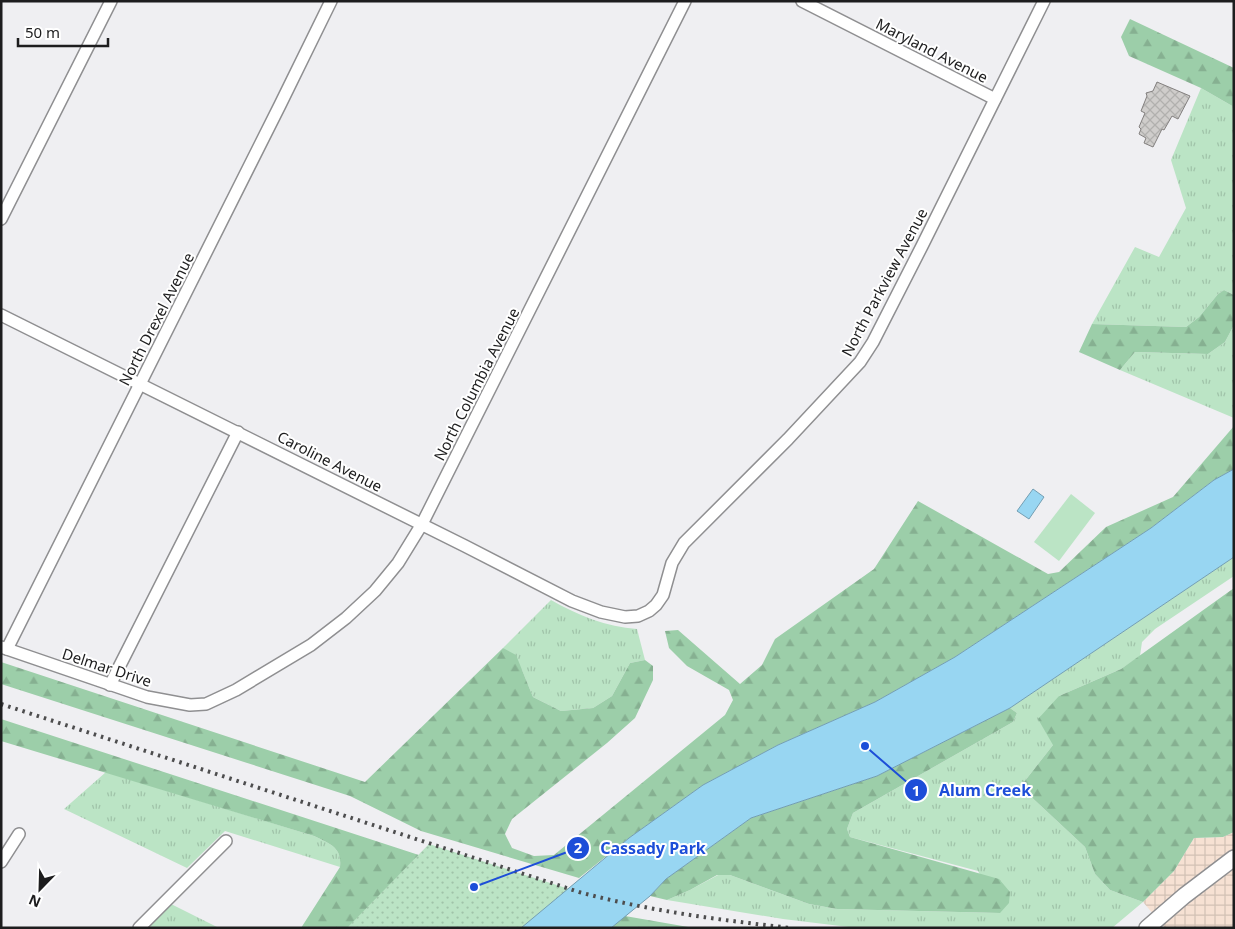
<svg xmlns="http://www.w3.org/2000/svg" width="1235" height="929" font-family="'Noto Sans',sans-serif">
	<defs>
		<pattern id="industrial-grid" width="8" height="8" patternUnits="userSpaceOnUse" patternTransform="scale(1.25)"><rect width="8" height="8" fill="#f6e1d3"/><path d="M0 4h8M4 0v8" fill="none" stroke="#d2c1b5"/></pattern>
		<pattern id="grass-tufts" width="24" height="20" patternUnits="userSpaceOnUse" patternTransform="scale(1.25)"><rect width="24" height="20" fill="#bbe4c5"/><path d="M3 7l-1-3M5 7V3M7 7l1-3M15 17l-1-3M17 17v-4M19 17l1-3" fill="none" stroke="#a0c3a9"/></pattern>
		<pattern id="forest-firs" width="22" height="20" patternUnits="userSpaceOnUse" patternTransform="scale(1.25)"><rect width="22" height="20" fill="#9ccea9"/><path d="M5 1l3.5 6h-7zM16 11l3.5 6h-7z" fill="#86b091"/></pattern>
		<pattern id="park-dots" width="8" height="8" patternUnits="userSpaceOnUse" patternTransform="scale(1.25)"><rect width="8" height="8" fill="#bbe4c5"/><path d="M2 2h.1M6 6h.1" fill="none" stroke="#a0c3a9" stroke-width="1.8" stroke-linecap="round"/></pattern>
		<pattern id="building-cross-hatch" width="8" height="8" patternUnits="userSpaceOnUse" patternTransform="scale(1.25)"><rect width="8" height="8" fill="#cfcdcb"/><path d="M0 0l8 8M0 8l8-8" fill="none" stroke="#b1b0ae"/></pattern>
	</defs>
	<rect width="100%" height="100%" fill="#efeff2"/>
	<!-- industrial -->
	<path fill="url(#industrial-grid)" d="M1234,832V928H1165L1143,902L1174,871L1194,838L1223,837Z"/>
	<!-- grass -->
	<g fill="url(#grass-tufts)">
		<path d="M1201,88L1234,107V295L1224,290L1218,294L1199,317L1186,327L1092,324L1135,247L1159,257L1186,208L1171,160Z"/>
		<path d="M1234,325V418L1120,370L1135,352L1208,354L1225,342Z"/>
		<path d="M1234,557V576L1155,629L1142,642L1140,656L1121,669L1059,696L1053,745L1024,782L1026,792L1085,847L1095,874L1110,890L1143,902L1112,928H857L783,919L667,900L690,890L718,875H730L809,904L837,909L1000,913L978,871L850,837L847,829L853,813L1013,722L1017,713L1010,708Z"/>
		<path d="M551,600C577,615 607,627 637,629L645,660L630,663L612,696L593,708L561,711L533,697L522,670L503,648Z"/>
		<path d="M106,772L314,836C330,844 342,847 340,867L225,831L187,868L64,809Z"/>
		<path d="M171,904L219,928H147Z"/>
	</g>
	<!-- forest -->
	<g fill="url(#forest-firs)">
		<path d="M1130,19L1234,68V107L1201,88L1129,56L1121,37Z"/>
		<path d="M1224,290L1234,295V325L1225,342L1208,354L1135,352L1120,370L1079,352L1092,324L1186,327L1199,317L1218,294Z"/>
		<path d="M1234,426V469L1214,480L1151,528L955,657L875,702L778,745L703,785L629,838L579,878L421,831L350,796L1,684V662L365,782L503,648L516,655L533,697L561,711L593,708L612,696L630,663L645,660L653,666V680L635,718L607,743L512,819L505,834L512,848L534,856L554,855L725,715L733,700L729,690L687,666L669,648L665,631L678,630L740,684L762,665L775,639L874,569L918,501L1048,574L1059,572L1106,527L1173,497Z"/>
		<path d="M1234,588V832L1223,837L1194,838L1174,871L1143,902L1110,890L1095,874L1085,847L1026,792L1024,782L1053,745L1038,719L1059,696L1121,669Z"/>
		<path d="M1010,708L1017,713L1013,722L853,813L847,829L850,837L999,879L1010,892L1009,903L1000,913L837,909L809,904L730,875H717L690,890L667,900L650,896L666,879L751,818L877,776Z"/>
		<path d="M1,719L554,899L521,928H301L340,867C342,847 330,844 314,836L1,741Z"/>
		<path d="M625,916L694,928H611Z"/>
	</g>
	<!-- park -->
	<path fill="url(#park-dots)" d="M429,844L569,889L521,928H347Z"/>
	<!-- pitch -->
	<path fill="#bbe4c5" d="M1071,494L1095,513L1059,561L1034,542Z"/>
	<!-- water -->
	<g fill="#98d6f2" stroke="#739eb2">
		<path d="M1234,469V557L1010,708L877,776L751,818L666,879L650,896L611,928H521L629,838L703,785L778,745L875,702L955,657L1151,528L1214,480Z"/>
		<path d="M1033,489L1044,497L1029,519L1017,511Z"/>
	</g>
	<!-- building -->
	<path fill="url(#building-cross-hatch)" stroke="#83807f" d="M1157,82L1190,96L1178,119L1172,116L1164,130L1162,129L1153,147L1144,143L1146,138L1139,134L1141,129L1139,127L1145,113L1141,111L1147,96L1146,93L1153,91Z"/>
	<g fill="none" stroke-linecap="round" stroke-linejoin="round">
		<!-- minor casing -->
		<g stroke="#8f8f91" stroke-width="14">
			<g id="minor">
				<path d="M802,1L995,99"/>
				<path d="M1,219L111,1"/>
				<path d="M1,315L465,546L572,601L601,612L625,617L638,616L649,611L656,605L663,595L672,563L684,543L788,439L860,362L873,342L922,246L1044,1"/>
				<path d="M1,647L147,697L190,705L206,704L236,690L311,645L346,618L375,591L398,563L422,524L685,1"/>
				<path d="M7,649L280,105L331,1"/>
				<path d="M110,685L238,432"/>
				<path d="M1,862L19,834"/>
				<path d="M139,928L226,841"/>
			</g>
		</g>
		<!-- major casing -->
		<g stroke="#8f8f91" stroke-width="18">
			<path id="major" d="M1147,928L1184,896L1234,858"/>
		</g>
		<!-- minor -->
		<use href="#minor" stroke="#fff" stroke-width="11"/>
		<!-- major -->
		<use href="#major" stroke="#fff" stroke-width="15"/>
		<!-- rail -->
		<path stroke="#4d4d4e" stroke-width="4" stroke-dasharray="2.5 5" stroke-linecap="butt" d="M1,704L579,892C649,911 720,920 791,928"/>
	</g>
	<g text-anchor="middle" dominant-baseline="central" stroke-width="4" stroke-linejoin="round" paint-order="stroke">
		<!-- street labels -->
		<g font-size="15" fill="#1d1d1e" stroke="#fff">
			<text transform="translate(932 50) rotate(27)">Maryland Avenue</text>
			<text transform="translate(884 282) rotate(-62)">North Parkview Avenue</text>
			<text transform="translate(156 319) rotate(-63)">North Drexel Avenue</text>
			<text transform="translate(476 384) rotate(-63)">North Columbia Avenue</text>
			<text transform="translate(330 461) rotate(27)">Caroline Avenue</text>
			<text transform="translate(107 667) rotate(18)">Delmar Drive</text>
		</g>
	</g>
	<!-- callouts -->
	<path fill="none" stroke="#1d4ed8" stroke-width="2" d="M865 746L916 790M474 887L578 848"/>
	<g fill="#1d4ed8" stroke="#fff" stroke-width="2">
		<circle cx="865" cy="746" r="5"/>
		<circle cx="474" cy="887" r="5"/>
		<circle cx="916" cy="790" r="12"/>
		<circle cx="578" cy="848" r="12"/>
	</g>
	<g font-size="15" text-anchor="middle" font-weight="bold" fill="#fff">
		<text x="916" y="796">1</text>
		<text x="578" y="853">2</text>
	</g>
	<g font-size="16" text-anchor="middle" font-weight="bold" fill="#1d4ed8" stroke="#fff" stroke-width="4" stroke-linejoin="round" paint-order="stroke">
		<text x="985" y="796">Alum Creek</text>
		<text x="653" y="854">Cassady Park</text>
	</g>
	<!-- border -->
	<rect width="1235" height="929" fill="none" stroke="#1d1d1e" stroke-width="5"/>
	<!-- north arrow -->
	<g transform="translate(40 889) rotate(203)" stroke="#ffffff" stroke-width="4" paint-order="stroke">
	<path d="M0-4L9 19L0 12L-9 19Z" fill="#1d1d1e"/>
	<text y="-8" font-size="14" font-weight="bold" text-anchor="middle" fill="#1d1d1e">N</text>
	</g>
	<!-- scale -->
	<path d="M18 38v8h90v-8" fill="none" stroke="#1d1d1e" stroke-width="2.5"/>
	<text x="25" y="38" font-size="15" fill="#1d1d1e" stroke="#ffffff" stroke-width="4" paint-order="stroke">50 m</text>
</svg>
